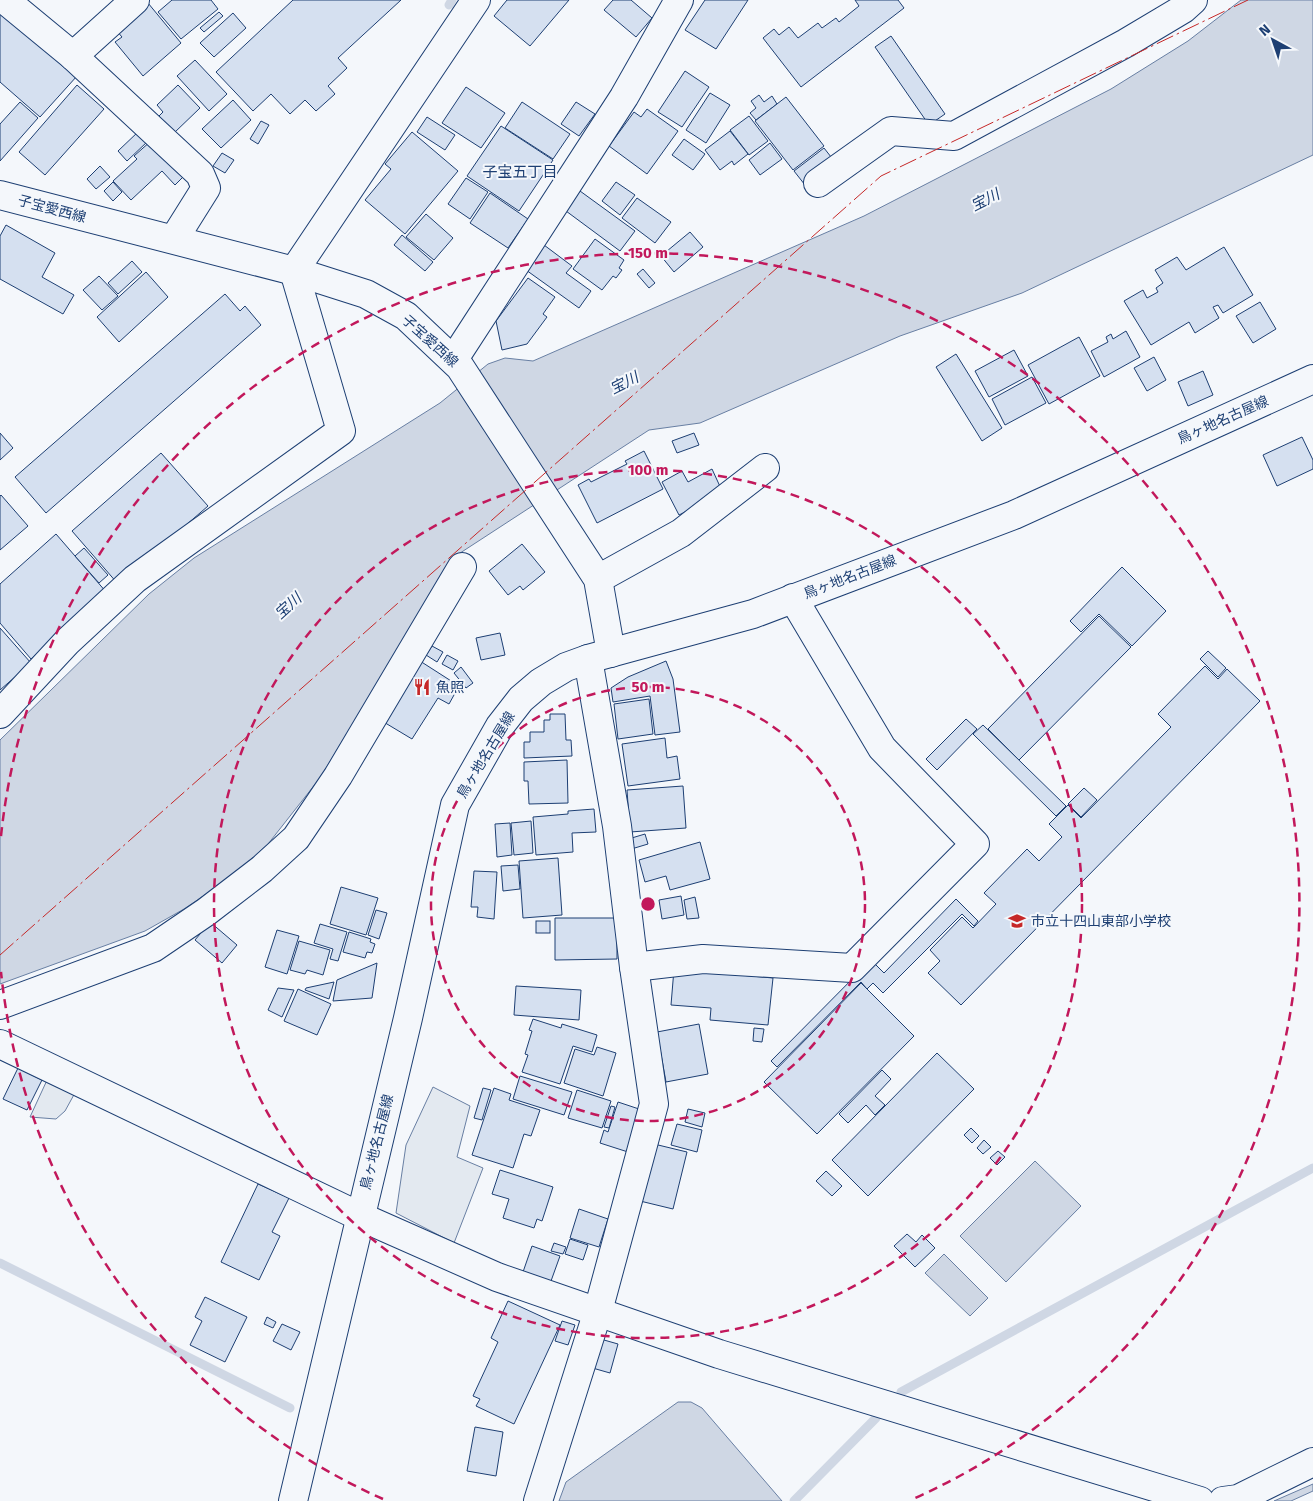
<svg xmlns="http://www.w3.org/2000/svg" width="1313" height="1501" font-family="'Fira Sans','Noto Sans JP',sans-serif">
	<rect width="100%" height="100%" fill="#f4f7fb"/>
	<!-- green -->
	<g fill="#e3e9f0" stroke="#687fa3">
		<path d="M48,1078L76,1091L65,1111L56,1119L30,1117Z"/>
		<path d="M433,1087L470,1106L457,1157L483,1168L454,1243L396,1213L406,1145Z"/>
	</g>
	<!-- water -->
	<g fill="#cfd7e4" stroke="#687fa3">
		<path d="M1241,0H1313V155L1022,293L900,336L700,423L649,430L454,557L320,778L268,844L230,878L184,909L145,931L0,984V740L149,594L194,558L440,403L488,364L505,358L533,361L864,216L1111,89L1188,41Z"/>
		<path d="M1035,1161L1081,1206L1006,1282L960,1236Z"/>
		<path d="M944,1254L988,1298L970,1316L925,1273Z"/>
		<path d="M678,1402H691L702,1408L782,1501H559L566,1482Z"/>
		<path d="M1313,1484V1491L1291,1501H1274Z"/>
	</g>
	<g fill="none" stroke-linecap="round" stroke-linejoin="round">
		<!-- stream -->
		<g stroke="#cfd7e4" stroke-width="9">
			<path d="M449,5L452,0"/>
			<path d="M0,1263L290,1408"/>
			<path d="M901,1392L1313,1168"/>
			<path d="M794,1501L876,1418"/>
		</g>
	</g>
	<!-- building -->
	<g fill="#d5e0f0" stroke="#1d3f73">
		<path d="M172,0H211L218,9L181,39L158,12Z"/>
		<path d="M293,0H401L338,58L347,68L328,86L335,94L316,111L305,100L290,114L271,94L253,111L216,72Z"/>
		<path d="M507,0H569L530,46L494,16Z"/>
		<path d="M613,0H631L652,18L636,37L604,10Z"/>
		<path d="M705,0H748L716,49L685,30Z"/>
		<path d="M855,0H898L904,8L801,87L763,38L774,29L779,35L789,27L798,38L818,23L822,28L836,18L839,22L859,6Z"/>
		<path d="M148,3L181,43L143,76L115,42L122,37L116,30Z"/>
		<path d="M0,9L77,76L40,117L0,82Z"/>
		<path d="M219,12L223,16L204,32L200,28Z"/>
		<path d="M233,13L246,28L214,57L200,43Z"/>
		<path d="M891,36L945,114L929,125L875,47Z"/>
		<path d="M195,60L227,94L209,111L177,76Z"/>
		<path d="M685,71L709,87L682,127L658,112Z"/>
		<path d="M77,85L104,109L45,175L19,152Z"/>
		<path d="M178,85L200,108L174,133L159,116L163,112L157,105Z"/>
		<path d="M466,87L505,113L481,148L442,123Z"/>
		<path d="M710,93L730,105L706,143L686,130Z"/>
		<path d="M759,95L764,102L772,96L777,104L756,120L750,113L756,108L751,101Z"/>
		<path d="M786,97L824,146L793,170L755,121Z"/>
		<path d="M233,100L251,120L221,148L202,129Z"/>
		<path d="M20,102L38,118L0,161V124Z"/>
		<path d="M522,102L570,134L553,159L505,128Z"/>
		<path d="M576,102L595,114L579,136L561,124Z"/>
		<path d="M647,109L678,131L647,174L609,146L634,112L641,117Z"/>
		<path d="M749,116L768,141L749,155L730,130Z"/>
		<path d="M427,117L455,135L445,150L417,132Z"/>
		<path d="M261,121L269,125L258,144L250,139Z"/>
		<path d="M501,126L553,160L519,211L467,176Z"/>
		<path d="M139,131L148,141L127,161L118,151Z"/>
		<path d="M730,131L748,154L734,165L732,161L720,170L705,150Z"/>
		<path d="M412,132L458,171L405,234L365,200L391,169L385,164Z"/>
		<path d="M684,139L705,154L693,170L672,155Z"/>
		<path d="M151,141L184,176L175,185L162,171L131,200L113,181L137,159L134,156Z"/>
		<path d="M770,143L782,159L760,175L749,160Z"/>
		<path d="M824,148L835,162L805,185L794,171Z"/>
		<path d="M222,153L234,160L225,173L213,166Z"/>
		<path d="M100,166L110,177L96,189L87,179Z"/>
		<path d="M466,178L488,192L470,219L448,204Z"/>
		<path d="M113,182L122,192L113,201L104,191Z"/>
		<path d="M616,182L635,195L620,215L602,201Z"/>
		<path d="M580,191L635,231L620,251L566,211Z"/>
		<path d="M490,193L528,219L508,248L470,223Z"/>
		<path d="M637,198L671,222L655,243L622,218Z"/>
		<path d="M426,214L453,238L434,260L406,237Z"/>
		<path d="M6,225L55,253L42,277L74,295L63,314L0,279V236Z"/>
		<path d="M690,232L703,247L674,272L661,256Z"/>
		<path d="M402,235L433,262L425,271L394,245Z"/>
		<path d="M595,239L624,260L619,268L622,270L616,278L613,276L602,290L573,269Z"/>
		<path d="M544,245L572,266L566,273L591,291L579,308L526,270Z"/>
		<path d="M1224,247L1253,295L1223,313L1218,305L1213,307L1219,318L1195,333L1189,322L1151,345L1124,301L1143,290L1147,298L1158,292L1156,288L1163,283L1155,270L1177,257L1186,270Z"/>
		<path d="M132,261L142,272L118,294L108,283Z"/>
		<path d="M643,269L655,283L649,288L637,274Z"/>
		<path d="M146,272L168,297L119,342L97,317Z"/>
		<path d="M99,276L118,296L102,310L83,290Z"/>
		<path d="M528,278L555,297L543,314L547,317L527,344L502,350L496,321Z"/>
		<path d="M225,294L240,311L245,306L261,325L46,513L15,477Z"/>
		<path d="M1260,302L1276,329L1253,343L1236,316Z"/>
		<path d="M1126,331L1140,357L1104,377L1091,351L1108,342L1106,337L1111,334L1113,339Z"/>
		<path d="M1079,337L1100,376L1049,404L1028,365Z"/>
		<path d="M1014,350L1028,376L989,397L975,371Z"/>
		<path d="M956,354L1002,428L982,441L936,367Z"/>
		<path d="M1154,357L1166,380L1147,391L1134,368Z"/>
		<path d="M1203,371L1213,395L1188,406L1178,382Z"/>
		<path d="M1032,377L1046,403L1005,425L992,399Z"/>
		<path d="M0,433L13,448L0,460Z"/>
		<path d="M694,433L699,445L677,453L672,441Z"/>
		<path d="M1302,437L1313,460V469L1277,486L1263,455Z"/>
		<path d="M644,451L663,489L597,523L578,485L589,479L591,482L627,464L625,461Z"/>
		<path d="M161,453L208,506L118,584L72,531Z"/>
		<path d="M712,469L723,493L679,515L662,482L682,471L688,482Z"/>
		<path d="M1,495L28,526L0,550V496Z"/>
		<path d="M56,534L107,593L31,659L0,623V584Z"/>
		<path d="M522,544L545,572L523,590L520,586L508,595L489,571Z"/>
		<path d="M84,548L108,575L99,583L75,556Z"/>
		<path d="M1122,567L1166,611L1132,646L1099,614L1081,632L1070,621Z"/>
		<path d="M1099,616L1131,647L1019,760L988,729Z"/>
		<path d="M0,628L31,663L0,690Z"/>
		<path d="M500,633L505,655L481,660L476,638Z"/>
		<path d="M432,646L443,652L437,662L426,655Z"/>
		<path d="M1208,651L1226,668L1218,677L1200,659Z"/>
		<path d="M447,655L458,661L453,670L442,664Z"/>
		<path d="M420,661L459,686L449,704L438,698L412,739L382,721Z"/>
		<path d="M666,661L673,679L680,732L655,735L650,696L613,702L611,688L628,677Z"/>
		<path d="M1205,666L1218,679L1227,669L1260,701L961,1005L928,973L940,961L930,950L962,917L973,928L996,904L984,893L1027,849L1039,861L1062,837L1049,824L1068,805L1081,818L1171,727L1158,714Z"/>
		<path d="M461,667L473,683L466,688L454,673Z"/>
		<path d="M649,699L653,734L618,739L614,704Z"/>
		<path d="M550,714H565L566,740H571L572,756L524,758V742H530V732H544V720H550Z"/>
		<path d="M966,719L977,729L937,770L926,759Z"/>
		<path d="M983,725L1066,806L1056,816L973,734Z"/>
		<path d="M665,738L667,758L677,756L680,779L628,786L622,744Z"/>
		<path d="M567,760L568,803L529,804L528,781H524V762Z"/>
		<path d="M683,786L686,828L630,832L627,790Z"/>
		<path d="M1084,788L1097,800L1081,817L1068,804Z"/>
		<path d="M594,809L596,832L572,833L573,852L536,855L533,817L568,814V811Z"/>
		<path d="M531,821L533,853L514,855L511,823Z"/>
		<path d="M510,823L512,855L497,857L495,824Z"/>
		<path d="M645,834L648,844L628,850L625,840Z"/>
		<path d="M700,842L710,879L670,890L666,876L645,882L639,860Z"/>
		<path d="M558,858L562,915L523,918L519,861Z"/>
		<path d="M518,865L520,889L503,891L501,866Z"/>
		<path d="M474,871L497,872L494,919L477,917L478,907H471Z"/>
		<path d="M341,887L378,898L366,935L330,924Z"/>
		<path d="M681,896L684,915L662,919L659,900Z"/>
		<path d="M695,897L699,918L687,919L684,900Z"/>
		<path d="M956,899L978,921L974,926L962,914L883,993L873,983L867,989L861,982L777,1067L771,1061L871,960L884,973Z"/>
		<path d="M376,910L387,913L379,939L368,935Z"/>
		<path d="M555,918H617V959L555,960Z"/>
		<rect x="536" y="921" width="14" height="12"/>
		<path d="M210,922L237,945L222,963L195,940Z"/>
		<path d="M320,924L347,932L338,961L330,959L333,949L314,943Z"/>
		<path d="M277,930L299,936L287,974L265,967Z"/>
		<path d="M349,932L371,939L370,942L375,944L372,953L367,952L365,958L343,952Z"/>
		<path d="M299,941L330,950L323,975L307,970L305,974L290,970Z"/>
		<path d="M377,963L372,998L333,1001L337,980Z"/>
		<path d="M674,969L773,978L768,1025L710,1020L711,1008L671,1005Z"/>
		<path d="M334,982L329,999L305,990L306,988Z"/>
		<path d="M861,983L914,1036L817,1134L764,1082Z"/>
		<path d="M516,986L581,990L579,1020L514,1015Z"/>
		<path d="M278,988L294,990L282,1017L268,1010Z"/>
		<path d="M298,989L331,1004L317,1035L284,1021Z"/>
		<path d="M533,1019L561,1028L562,1024L597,1035L592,1052L573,1046L560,1084L522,1072L528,1055L525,1054L532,1031L529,1030Z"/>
		<path d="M699,1024L708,1074L666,1082L657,1032Z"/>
		<path d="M754,1028L764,1029L762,1042L753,1041Z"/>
		<path d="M597,1047L616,1053L603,1096L564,1083L575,1049L594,1055Z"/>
		<path d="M937,1053L974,1089L868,1196L832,1160Z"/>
		<path d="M18,1068L42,1080L27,1110L3,1099Z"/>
		<path d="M882,1070L891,1079L875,1096L885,1105L875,1115L866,1105L848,1123L839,1114Z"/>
		<path d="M520,1076L572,1092L564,1115L513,1099Z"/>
		<path d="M483,1088L491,1090L482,1120L474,1118Z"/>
		<path d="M494,1088L511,1094L509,1100L540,1110L531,1136L524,1134L513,1168L472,1155Z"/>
		<path d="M577,1090L611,1101L602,1128L568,1118Z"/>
		<path d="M618,1102L642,1110L628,1152L600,1143L604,1130L608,1132Z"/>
		<path d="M611,1106L615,1107L609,1128L604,1127Z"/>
		<path d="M688,1109L705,1113L702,1127L685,1122Z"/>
		<path d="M677,1124L702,1130L697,1152L671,1145Z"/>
		<path d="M971,1128L979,1136L972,1143L964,1135Z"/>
		<path d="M984,1140L991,1147L983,1154L977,1148Z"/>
		<path d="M654,1144L687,1152L673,1209L640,1201Z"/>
		<path d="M998,1151L1005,1157L997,1165L990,1158Z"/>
		<path d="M500,1170L553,1187L542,1221L537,1219L534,1228L503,1218L509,1199L492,1194Z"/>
		<path d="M826,1171L842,1186L832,1196L816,1181Z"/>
		<path d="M258,1184L289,1198L272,1232L280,1236L259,1280L221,1262Z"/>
		<path d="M579,1209L608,1219L599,1247L570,1238Z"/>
		<path d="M907,1234L916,1242L922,1235L935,1248L915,1267L894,1246Z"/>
		<path d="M570,1239L588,1245L583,1260L565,1254Z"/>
		<path d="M554,1243L566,1247L563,1254L551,1251Z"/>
		<path d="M532,1246L560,1256L551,1281L523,1272Z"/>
		<path d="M205,1297L247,1317L225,1362L190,1345L202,1321L195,1317Z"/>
		<path d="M508,1301L560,1325L514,1424L476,1406L480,1399L473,1396L498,1342L491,1338Z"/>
		<path d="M267,1317L276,1322L273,1328L264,1324Z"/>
		<path d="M562,1321L575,1325L568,1345L555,1341Z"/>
		<path d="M282,1324L300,1332L291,1350L273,1341Z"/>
		<path d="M597,1338L618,1344L610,1373L589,1367Z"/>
		<path d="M475,1427L503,1432L496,1476L467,1471Z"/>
	</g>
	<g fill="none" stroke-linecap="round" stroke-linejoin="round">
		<!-- minor casing -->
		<g stroke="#1d3f73" stroke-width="30">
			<g id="minor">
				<path d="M5,0L73,56L200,174L206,188L174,239"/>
				<path d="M73,56L135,0"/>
				<path d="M818,183L891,131L954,136L1126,43L1183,9L1193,0"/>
				<path d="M454,359L624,97L679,0"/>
				<path d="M598,579L681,533L765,468"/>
				<path d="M0,714L67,642L135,579L341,431L294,271L476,0"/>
				<path d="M634,967L703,959L852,968L975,844L882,748L793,598"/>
				<path d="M0,1005L153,948L206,912L262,869L296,838L338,776L462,567"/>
				<path d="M0,1044L359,1216L497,1277L719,1354L1200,1501"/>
				<path d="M538,1501L598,1311L654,1104L634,967L617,826L588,659"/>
				<path d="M1223,1501L1238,1499L1313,1462"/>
			</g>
		</g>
		<!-- major casing -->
		<g stroke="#1d3f73" stroke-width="30">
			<g id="major">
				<path d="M0,195L294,271L366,294L406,316L460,367L598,579L611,653"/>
				<path d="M293,1501L408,1018L455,805L500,726L521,699L541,682L566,667L588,659L753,614L1014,515L1313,379"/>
			</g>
		</g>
		<!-- minor -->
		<use href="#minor" stroke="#f4f7fb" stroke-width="28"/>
		<!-- major -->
		<use href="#major" stroke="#f4f7fb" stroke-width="28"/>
		<!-- power -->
		<path stroke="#c62828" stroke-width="1" stroke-dasharray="18 4 2.5 4" stroke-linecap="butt" d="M0,955L881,176L1248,0"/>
	</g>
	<!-- distance rings -->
	<g fill="none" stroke="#c2185b" stroke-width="2.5" stroke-dasharray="9 6">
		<circle cx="648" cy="904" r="217"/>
		<circle cx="648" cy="904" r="434"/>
		<path d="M383 1499A651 651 0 0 1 1 972M1 836A651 651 0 1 1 913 1499"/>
	</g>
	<!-- icons -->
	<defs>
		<g id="restaurant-bare" transform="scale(1.35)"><path d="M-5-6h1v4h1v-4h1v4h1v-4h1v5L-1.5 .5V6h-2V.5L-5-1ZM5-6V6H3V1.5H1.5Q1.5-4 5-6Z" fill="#c62828" stroke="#f4f7fb" stroke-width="2.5" paint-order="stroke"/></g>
		<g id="school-bare" transform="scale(1.35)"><path d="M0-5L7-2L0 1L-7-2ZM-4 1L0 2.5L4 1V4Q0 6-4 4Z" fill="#c62828" stroke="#f4f7fb" stroke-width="2.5" paint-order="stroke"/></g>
	</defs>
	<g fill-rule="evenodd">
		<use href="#restaurant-bare" x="422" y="687"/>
		<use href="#school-bare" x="1017" y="921"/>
	</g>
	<g text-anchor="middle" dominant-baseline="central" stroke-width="4" stroke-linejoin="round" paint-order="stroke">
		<!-- street labels -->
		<g font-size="14" fill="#1d3f73" stroke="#f4f7fb">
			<text transform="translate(52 209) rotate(15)">子宝愛西線</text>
			<text transform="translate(430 341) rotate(42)">子宝愛西線</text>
			<text transform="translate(1223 420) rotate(-24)">鳥ヶ地名古屋線</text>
			<text transform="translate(850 577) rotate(-21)">鳥ヶ地名古屋線</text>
			<text transform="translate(486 755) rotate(-59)">鳥ヶ地名古屋線</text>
			<text transform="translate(377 1142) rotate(-76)">鳥ヶ地名古屋線</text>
		</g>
		<!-- poi labels -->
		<g font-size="14" fill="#1d3f73" stroke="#f4f7fb" text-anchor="start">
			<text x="436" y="687">魚照</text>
			<text x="1031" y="921">市立十四山東部小学校</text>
		</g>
		<!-- neighbourhood labels -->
		<g font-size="15" fill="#1d3f73" stroke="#f4f7fb">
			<text x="520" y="172">子宝五丁目</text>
		</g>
		<!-- water labels -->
		<g font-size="15" font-style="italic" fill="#1d3f73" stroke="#f4f7fb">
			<text transform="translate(985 200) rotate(-27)">宝川</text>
			<text transform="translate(624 383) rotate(-27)">宝川</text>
			<text transform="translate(288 606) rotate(-42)">宝川</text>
		</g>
	</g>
	<circle cx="648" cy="904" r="8" fill="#c2185b" stroke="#f4f7fb" stroke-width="2.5"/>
	<g font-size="15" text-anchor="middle" font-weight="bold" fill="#c2185b" stroke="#f4f7fb" stroke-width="4" stroke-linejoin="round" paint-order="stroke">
		<text x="648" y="258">150 m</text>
		<text x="648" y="475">100 m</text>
		<text x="648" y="692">50 m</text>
	</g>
	<!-- north arrow -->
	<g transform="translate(1273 40) rotate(320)" stroke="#f4f7fb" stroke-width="4" paint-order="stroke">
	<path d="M0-4L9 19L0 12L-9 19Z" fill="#1d3f73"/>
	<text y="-8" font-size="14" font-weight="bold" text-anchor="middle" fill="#1d3f73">N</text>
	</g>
</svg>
